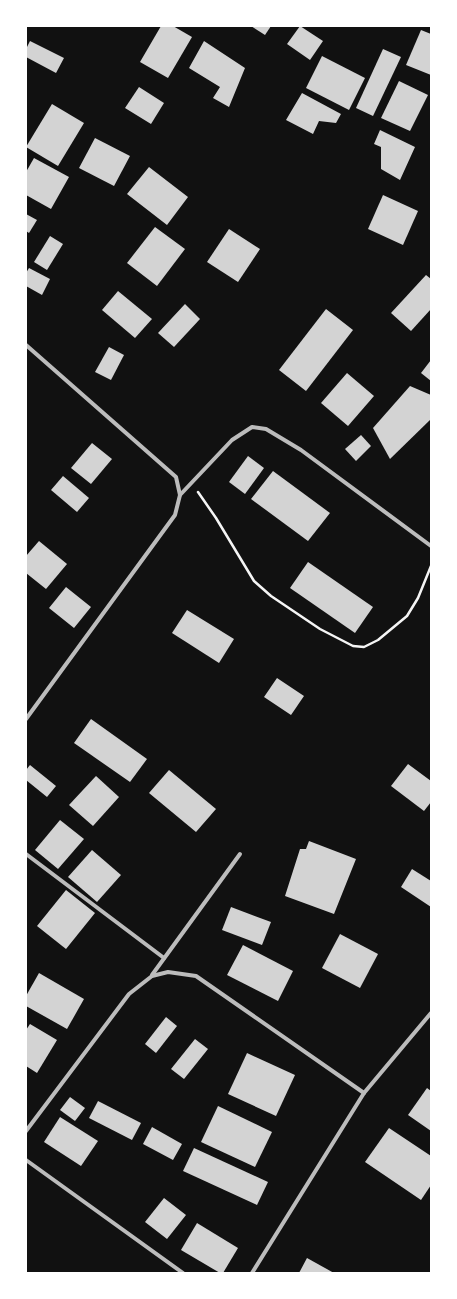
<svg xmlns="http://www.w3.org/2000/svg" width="457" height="1299" font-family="'Noto Sans',sans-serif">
	<rect width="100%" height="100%" fill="#111"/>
	<!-- building -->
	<g fill="#d3d3d3">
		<path d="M161,26H173L192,37L168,78L140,62Z"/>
		<path d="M251,26H271L265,35Z"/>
		<path d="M300,26L323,41L310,60L287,44Z"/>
		<path d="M421,30L431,34V75L406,65Z"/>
		<path d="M30,41L64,58L56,73L26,57V49Z"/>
		<path d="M204,41L245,68L229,107L213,98L220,87L189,68Z"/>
		<path d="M383,49L401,57L373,116L356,108Z"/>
		<path d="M322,56L365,78L349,110L306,88Z"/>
		<path d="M399,81L428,95L410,131L381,118Z"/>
		<path d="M139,87L164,103L151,124L125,108Z"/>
		<path d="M302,93L341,114L336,123L319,121L313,134L286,120Z"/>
		<path d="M52,104L84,123L58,166L26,147Z"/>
		<path d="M380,130L415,147L400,180L381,169V147L374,144Z"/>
		<path d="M95,138L130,156L114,186L79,168Z"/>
		<path d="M34,158L69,177L51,209L26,195V172Z"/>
		<path d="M149,167L188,197L167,225L127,194Z"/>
		<path d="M383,195L418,211L403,245L368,229Z"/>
		<path d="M26,214L37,220L29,233L26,231Z"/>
		<path d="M155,227L185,249L157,286L127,263Z"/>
		<path d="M229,229L260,249L238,282L207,262Z"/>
		<path d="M50,236L63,244L47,270L34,262Z"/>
		<path d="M29,268L50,279L42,295L26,286V273Z"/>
		<path d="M426,275L431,279V309L411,331L391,313Z"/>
		<path d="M118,291L152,319L135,338L102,310Z"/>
		<path d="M185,304L200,319L174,347L158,333Z"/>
		<path d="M326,309L353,330L306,391L279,370Z"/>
		<path d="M109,347L124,355L111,380L95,372Z"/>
		<path d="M431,360V381L421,373Z"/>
		<path d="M347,373L374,396L348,426L321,403Z"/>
		<path d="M410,386L431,395V419L390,459L373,428Z"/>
		<path d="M361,435L371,446L356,461L345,449Z"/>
		<path d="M92,443L112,459L91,484L71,468Z"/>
		<path d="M248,456L264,468L245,494L229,482Z"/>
		<path d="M273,471L330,513L308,541L251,499Z"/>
		<path d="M63,476L89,498L77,512L51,490Z"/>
		<path d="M39,541L67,564L46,589L26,573V556Z"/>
		<path d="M308,562L373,607L355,633L290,588Z"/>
		<path d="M66,587L91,607L74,628L49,608Z"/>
		<path d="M187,610L234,639L219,663L172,633Z"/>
		<path d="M277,678L304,696L291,715L264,697Z"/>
		<path d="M91,719L147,759L130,782L74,743Z"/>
		<path d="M408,764L431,781V802L424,811L391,786Z"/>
		<path d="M30,765L56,786L47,797L26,780V770Z"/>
		<path d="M169,770L216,809L196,832L149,793Z"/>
		<path d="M96,776L119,797L93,826L69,805Z"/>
		<path d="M60,820L84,839L58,869L35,850Z"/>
		<path d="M309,841L356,859L334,914L285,896L300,849H306Z"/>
		<path d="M92,850L121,875L97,902L68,877Z"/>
		<path d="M412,869L431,881V907L401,887Z"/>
		<path d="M66,890L95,913L66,949L37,926Z"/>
		<path d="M231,907L271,922L262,945L222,930Z"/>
		<path d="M340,934L378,954L360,988L322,968Z"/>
		<path d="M243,945L293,971L278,1001L227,975Z"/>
		<path d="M39,973L84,999L67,1029L26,1006V996Z"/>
		<path d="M166,1017L177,1026L156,1053L145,1044Z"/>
		<path d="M30,1024L57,1040L37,1073L26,1066V1030Z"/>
		<path d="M195,1039L208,1049L184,1079L171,1069Z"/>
		<path d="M247,1053L295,1075L276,1116L228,1094Z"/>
		<path d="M427,1088L431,1091V1131L408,1115Z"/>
		<path d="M70,1097L85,1108L75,1121L60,1110Z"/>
		<path d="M98,1101L141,1123L132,1140L89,1118Z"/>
		<path d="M218,1106L272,1132L255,1167L201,1142Z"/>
		<path d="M60,1117L98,1141L81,1166L44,1142Z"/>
		<path d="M152,1127L182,1144L173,1160L143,1144Z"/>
		<path d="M389,1128L431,1156V1185L421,1200L365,1162Z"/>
		<path d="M194,1148L268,1182L257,1205L183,1171Z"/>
		<path d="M164,1198L186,1215L167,1239L145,1222Z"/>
		<path d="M197,1223L238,1248L223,1273H220L181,1250Z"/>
		<path d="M307,1258L334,1273H299Z"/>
	</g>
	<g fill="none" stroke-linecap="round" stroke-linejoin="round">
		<!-- path -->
		<path stroke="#f5f5f5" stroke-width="2.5" d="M198,492L216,518L254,581L271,596L320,629L353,646L364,647L378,640L407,616L418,598L431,566"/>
		<!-- minor -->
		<g stroke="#bcbcbc" stroke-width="4">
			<path d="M26,345L176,477L180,495L175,515L26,719"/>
			<path d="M180,495L232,440L252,427L266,429L301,450L431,546"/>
			<path d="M26,854L164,958"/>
			<path d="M152,975L240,854"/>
			<path d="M26,1131L129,994L152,976L168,972L196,976L364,1093"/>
			<path d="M26,1160L183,1273"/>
			<path d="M252,1273L364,1093L431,1013"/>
		</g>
	</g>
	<!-- border -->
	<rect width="457" height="1299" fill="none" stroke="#ffffff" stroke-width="54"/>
</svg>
